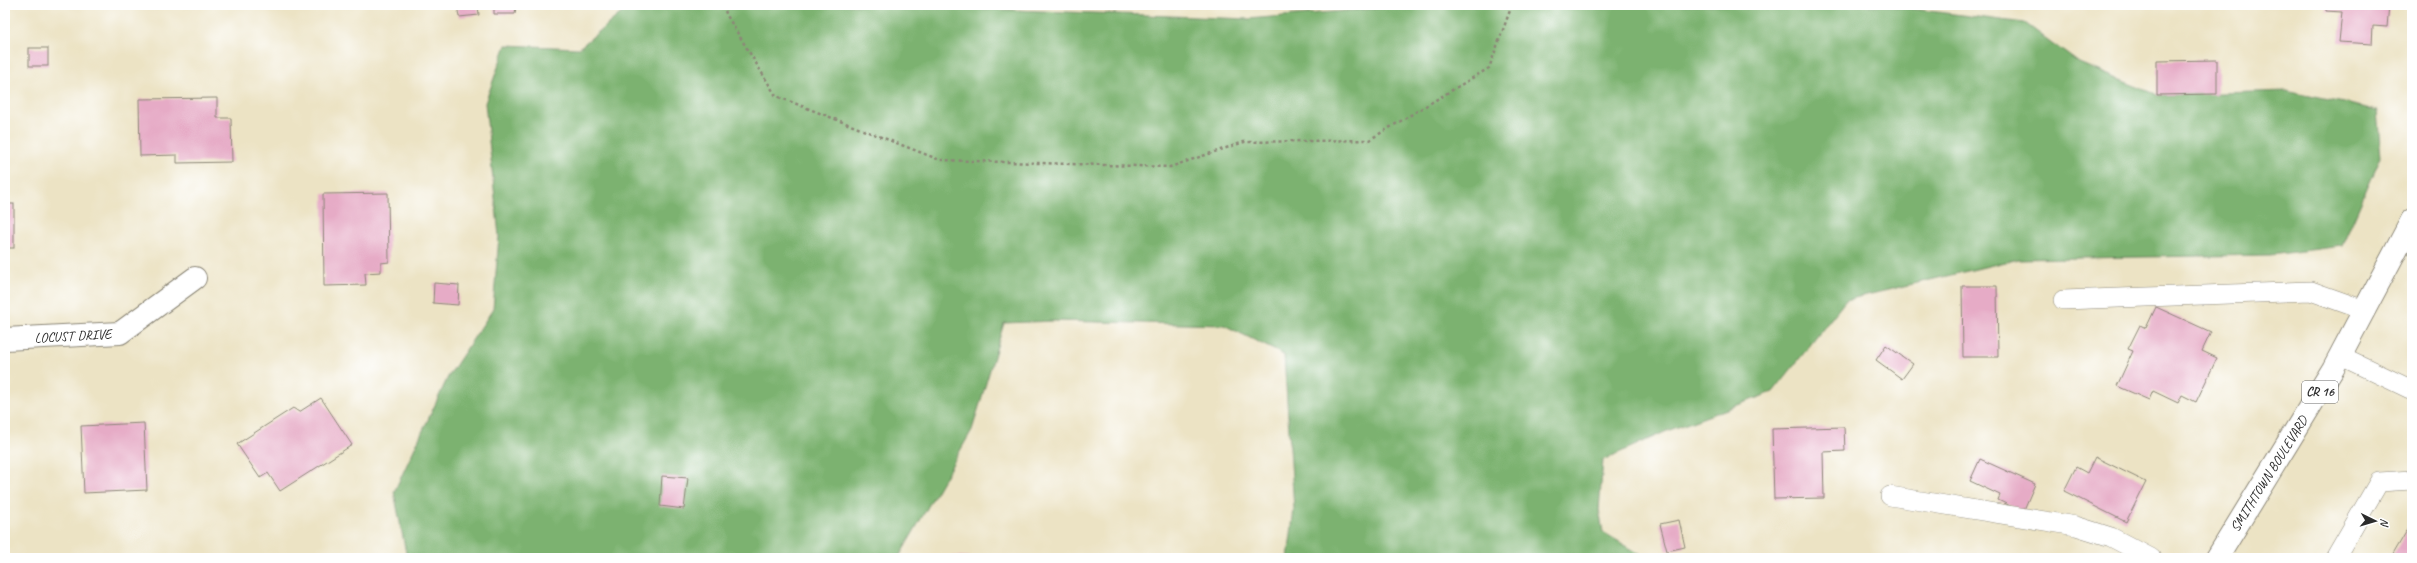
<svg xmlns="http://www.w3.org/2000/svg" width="2417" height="563" font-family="Caveat,sans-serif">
	<rect width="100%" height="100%" fill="#fff"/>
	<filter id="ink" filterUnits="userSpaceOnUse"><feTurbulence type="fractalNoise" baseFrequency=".025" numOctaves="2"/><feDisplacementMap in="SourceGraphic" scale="8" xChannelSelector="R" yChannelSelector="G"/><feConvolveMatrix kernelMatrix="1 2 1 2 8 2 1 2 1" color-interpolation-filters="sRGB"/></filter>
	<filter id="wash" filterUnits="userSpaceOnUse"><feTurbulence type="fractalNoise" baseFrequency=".012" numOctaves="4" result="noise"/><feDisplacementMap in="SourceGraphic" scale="16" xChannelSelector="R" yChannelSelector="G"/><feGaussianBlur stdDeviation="0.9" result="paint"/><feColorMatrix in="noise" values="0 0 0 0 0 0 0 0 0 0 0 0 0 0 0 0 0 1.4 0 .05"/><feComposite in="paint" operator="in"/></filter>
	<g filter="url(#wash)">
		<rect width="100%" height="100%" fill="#ece3c4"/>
		<!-- forest -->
		<path fill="#7bb270" stroke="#536e4e" d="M631,5H961L964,8L1248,19L1415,5H1882L2025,23L2079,63L2157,95L2286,91L2377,110L2381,157L2342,246L2270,255L2018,259L1846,300L1773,392L1667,431L1603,460L1599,510L1603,532L1643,556L1670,558H1288L1294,509L1284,355L1224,325L1054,321L1004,323L972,430L899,557L407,558L394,492L448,377L493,309L499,236L485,103L506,45L579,48Z"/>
		<g id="blocks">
			<!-- building -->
			<g fill="#e6abc6">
				<path d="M457,5H478L479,15L459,17Z"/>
				<path d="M494,5H516L515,14H494Z"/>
				<path d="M2326,5H2389L2387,27L2373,26L2372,44L2339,42L2342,12L2326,11Z"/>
				<rect x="29" y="48" width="19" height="18"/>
				<path d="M2217,60V94L2157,95V61Z"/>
				<path d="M217,98V118H231L232,162L177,163V155L140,156L139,99Z"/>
				<path d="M388,193L389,262L381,263V272L365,273L366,285L324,286L323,194Z"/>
				<rect x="5" y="204" width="9" height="44"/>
				<path d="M434,283L459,285L458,305L433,303Z"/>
				<path d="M1962,286H1997L1998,357H1963Z"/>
				<path d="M2156,307L2211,332L2202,351L2217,358L2196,402L2182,395L2178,403L2153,391L2149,400L2117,386L2133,351L2128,349L2140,325L2146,328Z"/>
				<path d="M1886,345L1913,364L1902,379L1876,360Z"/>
				<path d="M321,398L352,445L280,491L268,473L260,478L237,444L293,408L299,412Z"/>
				<path d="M144,423L147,490L84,493L81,426Z"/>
				<path d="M1844,427L1845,451L1823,452L1824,498L1774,499L1772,429Z"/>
				<path d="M2095,457L2146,482L2126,522L2064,491L2076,467L2087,473Z"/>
				<path d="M1980,459L2035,484L2023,512L1998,500L2000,495L1970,481Z"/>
				<path d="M662,476L688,478L684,509L660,506Z"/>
				<path d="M1679,520L1685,547L1667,551L1660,524Z"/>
				<path d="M2412,522V558H2391Z"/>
				<path d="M952,556L970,557V558H952Z"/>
			</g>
		</g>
	</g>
	<g filter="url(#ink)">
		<use href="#blocks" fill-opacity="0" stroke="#8c8778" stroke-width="1"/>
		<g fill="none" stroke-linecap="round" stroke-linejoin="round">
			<!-- lane casing -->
			<g stroke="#8c8778" stroke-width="20">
				<g id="lane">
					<path d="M2063,300L2311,291L2364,310"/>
					<path d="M2341,356L2412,390"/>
					<path d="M1890,496L2076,526L2111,537L2151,558"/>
					<path d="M2335,558L2379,482L2412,480"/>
				</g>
			</g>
			<!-- street casing -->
			<g stroke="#8c8778" stroke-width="24">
				<path id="street" d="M5,339L120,333L195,278"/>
			</g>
			<!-- primary casing -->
			<g stroke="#8c8778" stroke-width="24">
				<path id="primary" d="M2217,558L2333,369L2412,220"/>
			</g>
			<!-- path -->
			<path stroke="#8c8778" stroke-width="2.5" stroke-dasharray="3 3" stroke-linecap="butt" d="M724,5L726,14L776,96L940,160L1170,167L1244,142L1369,140L1489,68L1512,5"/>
			<!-- lane -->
			<use href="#lane" stroke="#fff" stroke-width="19"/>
			<!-- street -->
			<use href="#street" stroke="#fff" stroke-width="22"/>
			<!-- primary -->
			<use href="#primary" stroke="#fff" stroke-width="22"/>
		</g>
	</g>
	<g text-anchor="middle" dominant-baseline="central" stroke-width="3.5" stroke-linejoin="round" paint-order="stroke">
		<!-- shield labels -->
		<rect fill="#fff" stroke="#6b6b6b" stroke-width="1" x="2302" y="381" width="36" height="22" rx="3"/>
		<g font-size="13" font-weight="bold" fill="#2b2b2b">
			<text x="2320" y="392">CR 16</text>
		</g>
		<!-- street labels -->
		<g font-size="14" fill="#2b2b2b" stroke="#fff">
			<text transform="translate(73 336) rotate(-3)">LOCUST DRIVE</text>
			<text transform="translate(2269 474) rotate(-58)">SMITHTOWN BOULEVARD</text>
		</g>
	</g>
	<!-- margin -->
	<rect width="2417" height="563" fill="none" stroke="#fff" stroke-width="20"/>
	<!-- north arrow -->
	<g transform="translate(2375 521) rotate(95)" stroke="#ffffff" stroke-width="3" paint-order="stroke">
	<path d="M0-3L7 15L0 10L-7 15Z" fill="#2b2b2b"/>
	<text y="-6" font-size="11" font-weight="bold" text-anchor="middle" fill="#2b2b2b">N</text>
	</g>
</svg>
